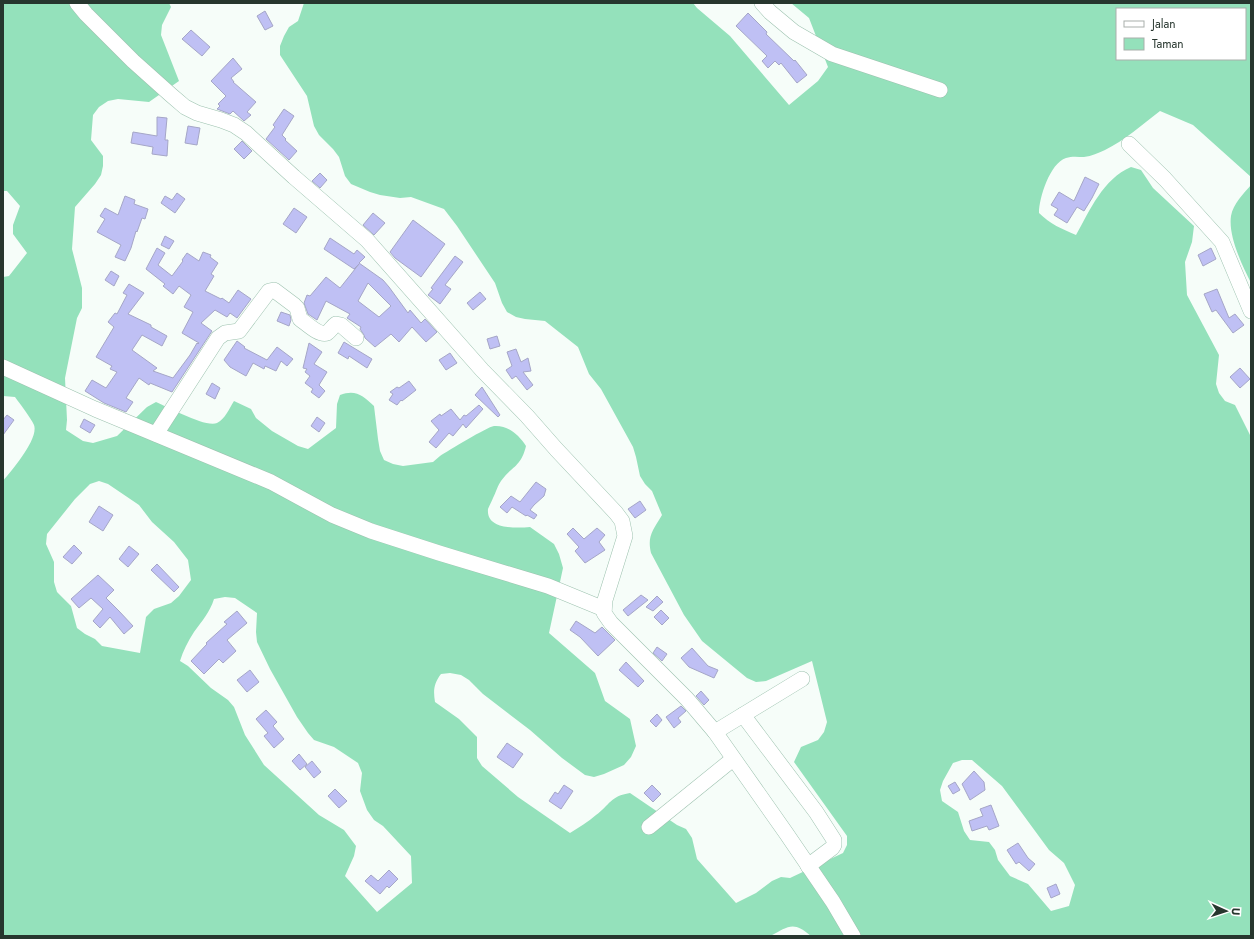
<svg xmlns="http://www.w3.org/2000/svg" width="1254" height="939" font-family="Jost,sans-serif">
	<rect width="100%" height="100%" fill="#f6fdf9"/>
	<!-- green -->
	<g fill="#94e1bb" fill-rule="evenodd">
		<path d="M3,3H169L171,7L162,25L161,35L179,81L149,102L118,99L108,101L99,107L93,115L91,140L103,156V166L101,175L95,184L75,207L72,249L82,288V308L77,318L65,378L67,420L66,430L83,441L93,443L117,436L147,407L156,402C168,407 206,428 217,423C225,419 229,409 234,401L251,409L256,418L272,431L298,446L308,449L336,428L337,404L340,395C356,389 363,396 374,406L378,439L380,451L384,460L393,464L403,466L433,462L440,456C448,451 487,427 494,426C508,425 519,435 526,446C521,467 512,466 501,481C498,485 496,492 493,498C492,501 489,506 488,509C486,530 517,528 530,527L554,544L559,554L563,568L549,633L595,673L605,701L630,719L636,746L631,757L624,765L604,774L594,777L585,775L562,758L530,730L483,694L469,680L461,675L450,673L441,674C434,683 433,690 435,702L459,719L477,737V758L482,766L518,797L570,833C579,827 588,822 596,815C610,805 610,796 630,793L677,825L686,829L692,838L697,859L736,903L756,893L772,881L781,877L790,878L843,853L847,845V836L794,762L801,747L818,740L824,732L827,722L812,661L766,681L756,682L747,678L702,641L684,615L651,553C647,536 653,530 662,515L652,491L645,484L640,476L636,457L633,447L601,389L589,374L578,347L545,321L525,319L516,317L507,312L502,303L495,283L457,226L444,209L411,197L400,198L380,195L370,192L351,184L345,176L339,157L333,149L319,135L314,126L307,96L280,55V46L284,36L289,27L298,21L304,3H693L697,8L730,36L789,105L818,81L828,67L809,18L791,3H1251V177L1193,125L1160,111C1142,125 1125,140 1105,150C1098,153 1092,156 1084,157C1078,157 1072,156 1066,158C1050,163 1039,198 1039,213C1050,224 1062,229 1076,235C1090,210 1103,179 1131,167L1141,170L1153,188L1194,226L1192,242L1185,262L1187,295L1219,355L1216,384L1219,393L1225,401L1235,405L1251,437V936H811C793,920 788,927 770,936H3V481C12,470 39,439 34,425C31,418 20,404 15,397L3,396V277L9,276L27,253L13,234V225L20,206L7,191H3ZM1117,9H1245V59H1117ZM99,481L108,484L139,505L152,522L174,542L188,560L191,580L179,596L171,603L154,609L146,617L140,653L102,646L95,639L85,634L77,628L71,606L57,592L54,582V562L46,544L47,534L75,499L90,484ZM225,597L235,598L257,613L256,632L257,642L270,669L297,717L308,733L314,740L334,747L358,763L362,773L360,791L367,810L374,820L383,826L411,856L412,883L377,912L345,876L354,856L356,846L344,830L319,815L264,765L245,735L234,707L228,700L211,688L188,666L180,661C183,651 188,641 194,632C202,621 210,612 214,599ZM962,760H972L1002,786L1049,850L1064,863L1075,885L1069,906L1051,911L1028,884L1010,876L998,860L995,850L989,842L970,840L964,831L958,812L942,801L940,790L943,781L953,763Z"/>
		<path d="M1251,185V283C1242,265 1228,236 1231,216C1233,204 1244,193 1251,185Z"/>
	</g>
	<!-- building -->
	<g fill="#bfc0f4" stroke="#a5a6c7" fill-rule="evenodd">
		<path d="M265,11L273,26L265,30L257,16Z"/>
		<path d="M748,13L767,32L766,34L794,61L795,60L807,75L797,83L781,63L779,65L775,61L768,68L762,61L767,56L736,26Z"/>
		<path d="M191,30L210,47L202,56L182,39Z"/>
		<path d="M233,58L242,69L231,78L234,82H233L256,102L247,112L251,115L244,121L233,111L230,114L217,109L220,106L218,104L226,96L211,81Z"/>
		<path d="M284,109L294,116L282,135L286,139L285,140L297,151L289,160L266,139L275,127L273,125Z"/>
		<path d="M157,117L167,118L165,140H168L167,156L152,154L153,147L131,143L133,132L157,136Z"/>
		<path d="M188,126L200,128L197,145L185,143Z"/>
		<path d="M242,141L252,151L244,159L234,149Z"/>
		<path d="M320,173L327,180L320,188L312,181Z"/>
		<path d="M1085,177L1099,184L1092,198L1084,211L1077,207L1067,223L1054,215L1058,209L1051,205L1059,192L1074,201Z"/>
		<path d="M177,193L185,199L175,213L161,203L165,196L172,200Z"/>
		<path d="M125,196L135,200L134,204L148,209L145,219L142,218L137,232L136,231L131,248L125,261L115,257L121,245L97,232L105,219L100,216L105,208L118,215Z"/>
		<path d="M294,208L307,217L296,233L283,224Z"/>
		<path d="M373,213L385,223L374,235L363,225Z"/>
		<path d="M413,220L445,244L421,277L395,258L390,252Z"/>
		<path d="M165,236L174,241L169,249L161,245Z"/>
		<path d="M330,238L354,254L357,250L365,257L359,263L383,280L389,287L408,313L410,310L421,323L425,319L437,332L426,342L412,327L399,342L391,334L375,347L365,338L364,335L360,329L361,327L347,318L350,314L326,301L317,320L308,314L304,303L307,295L310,296L326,277L340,288L359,264L354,269L324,249ZM368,283L391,306L379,317L358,301Z"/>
		<path d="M157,248L165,253L158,265L172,276L183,261L182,260L187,253L199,261L203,252L211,255L210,257L218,263L211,274L214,276L205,291L221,299L222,298L229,303L238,290L251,299L237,318L230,313L227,317L215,310L201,323L212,331L172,392L150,383L149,385L139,378L126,398L133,402L126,412L104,403L85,391L92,380L106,388L117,372L110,369L112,366L96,357L114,327L108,322L115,313L117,314L127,295L123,293L129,284L144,293L128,314L151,325V327L167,336L162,346L142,335L132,350L157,368L153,371L173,378L190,355L197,343L198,344L199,343L182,333L193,312L184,307L191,295L179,286L173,294L163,286L165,284L146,269Z"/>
		<path d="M1211,248L1216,259L1203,266L1198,255Z"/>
		<path d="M455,256L463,262L445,285L451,289L440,304L428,295L433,289L431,288Z"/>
		<path d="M111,271L119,276L114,286L105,280Z"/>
		<path d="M1217,289L1229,318L1235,314L1244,325L1233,333L1216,310L1212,312L1204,294Z"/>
		<path d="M480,292L486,299L473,310L467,303Z"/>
		<path d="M281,312L290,315L291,320L289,326L277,321Z"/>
		<path d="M497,336L500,346L490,349L487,339Z"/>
		<path d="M237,341L245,347L244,348L267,360L277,347L293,359L287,366L281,361L276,371L265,366L264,369L253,363L246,376L230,367L224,360Z"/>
		<path d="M344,342L372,359L367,368L349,356L348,359L338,353Z"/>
		<path d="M309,343L322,352L314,364L327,372L319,385L325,391L319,398L311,392L313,389L305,383L310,376L305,372L307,369L303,368Z"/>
		<path d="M516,349L521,362L528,358L531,371L523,372L533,385L527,390L516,376L512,379L506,370L512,366L507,352Z"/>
		<path d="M450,353L457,363L446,370L439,360Z"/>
		<path d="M1240,368L1250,379L1240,388L1230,377Z"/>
		<path d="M409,381L416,390L402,401L401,400L397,405L389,400L393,394L390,392L397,387L399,388Z"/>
		<path d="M212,383L220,388L215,399L206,394Z"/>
		<path d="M482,387L500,415L498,417L475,395Z"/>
		<path d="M479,405L483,409L466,428L463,424L453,436L449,433L436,448L429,442L439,430L431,421L440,414L441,416L451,409L460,420L464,415L466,416Z"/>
		<path d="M7,415L14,420L3,435V420Z"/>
		<path d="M317,417L325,423L319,432L311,426Z"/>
		<path d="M84,419L95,425L90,433L80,427Z"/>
		<path d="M536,482L546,489L544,496L534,505L530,510L537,515L534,519L527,515L526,516L512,507L507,513L500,507L511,496L520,502Z"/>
		<path d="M640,501L646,510L635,518L628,509Z"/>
		<path d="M99,506L113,515L103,531L89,522Z"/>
		<path d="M573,528L584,539L597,528L605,535L599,542L605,550L585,563L575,551L579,547L567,534Z"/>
		<path d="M74,545L82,553L72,564L63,557Z"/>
		<path d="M129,546L139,554L128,567L119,559Z"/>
		<path d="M157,564L179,587L174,592L151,570Z"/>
		<path d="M98,575L114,590L106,598L119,611L133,626L124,634L110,617L100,628L93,621L103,609L91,598L79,608L71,599Z"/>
		<path d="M641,595L648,600L628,616L623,610Z"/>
		<path d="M657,596L663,602L653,611L646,607Z"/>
		<path d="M661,610L669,618L662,625L654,617Z"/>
		<path d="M237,611L247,623L227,640L236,651L223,663L219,659L204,674L191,661L207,644L206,643L227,624L224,622Z"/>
		<path d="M576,621L595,633L602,627L615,640L598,656L580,637L570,630Z"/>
		<path d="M657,647L667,654L662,661L653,653Z"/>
		<path d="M692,648L708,666L718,670L714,678L689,667L681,658Z"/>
		<path d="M626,662L644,681L638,687L619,670Z"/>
		<path d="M250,670L259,682L247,692L237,680Z"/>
		<path d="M701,691L709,700L704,705L696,696Z"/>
		<path d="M681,706L686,711L678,718L681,722L674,728L666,717Z"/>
		<path d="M266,710L277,722L273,726L284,739L274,748L264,736L268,733L256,719Z"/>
		<path d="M657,714L662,720L656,727L650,721Z"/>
		<path d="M507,743L523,754L513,768L497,757Z"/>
		<path d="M299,754L307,764L300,770L292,761Z"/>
		<path d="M312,761L321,772L314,778L305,767Z"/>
		<path d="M974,771L984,782L985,790L970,800L962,784Z"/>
		<path d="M955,782L960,790L953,794L948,786Z"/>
		<path d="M564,785L573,791L561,809L549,801L555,792L558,794Z"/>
		<path d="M652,785L661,794L653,802L644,793Z"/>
		<path d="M335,789L347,801L339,808L328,796Z"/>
		<path d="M991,805L999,826L989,830L987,826L972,831L969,821L983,816L980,809Z"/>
		<path d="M1018,843L1028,858L1035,864L1029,871L1019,862L1016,864L1007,850Z"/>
		<path d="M389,870L398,879L389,888L387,886L380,894L365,881L371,875L378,881Z"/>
		<path d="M1056,884L1060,894L1051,898L1047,888Z"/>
	</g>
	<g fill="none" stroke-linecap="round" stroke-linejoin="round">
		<!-- minor casing -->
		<g stroke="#9dc2af" stroke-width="16">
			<g id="minor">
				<path d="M77,3L86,14L133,61L171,95L185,107L197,113L221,120L234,125L246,133L294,177L367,240L482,370L527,416L556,449L616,513L622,521L625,536L605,600L604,613L611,623L687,699L715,732L786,833L833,902L853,936"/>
				<path d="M762,3L770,12L794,32L832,54L940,90"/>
				<path d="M1129,144L1165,179L1222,242L1251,311"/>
				<path d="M3,367L95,409L271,482L332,515L371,531L439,553L548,586L604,609"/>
				<path d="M156,434L218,338L225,333L239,331L269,291L274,290L294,305L297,308L300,319C306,323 319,336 327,333C330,331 333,326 336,324L341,325L356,338"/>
				<path d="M743,715L816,812L834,840V845L832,848L808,866"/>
				<path d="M715,732L802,679"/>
				<path d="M649,827L733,759"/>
			</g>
		</g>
		<!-- minor -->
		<use href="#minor" stroke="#fff" stroke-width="15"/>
	</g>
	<!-- border -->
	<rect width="1254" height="939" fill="none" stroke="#27362e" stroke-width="8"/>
	<!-- legend -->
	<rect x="1116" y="8" width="130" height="52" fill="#ffffff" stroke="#a9afab"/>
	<rect x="1124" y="21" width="20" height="6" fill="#ffffff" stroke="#a9afab"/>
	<text x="1152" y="28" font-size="12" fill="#27362e">Jalan</text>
	<rect x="1124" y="38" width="20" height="12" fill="#94e1bb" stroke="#a9afab"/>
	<text x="1152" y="48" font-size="12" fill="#27362e">Taman</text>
	<!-- north arrow -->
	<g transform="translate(1226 911) rotate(93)" stroke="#ffffff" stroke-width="3" paint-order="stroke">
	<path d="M0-3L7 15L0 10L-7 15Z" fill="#27362e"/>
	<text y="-6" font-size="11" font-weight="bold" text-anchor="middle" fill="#27362e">U</text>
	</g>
</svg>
